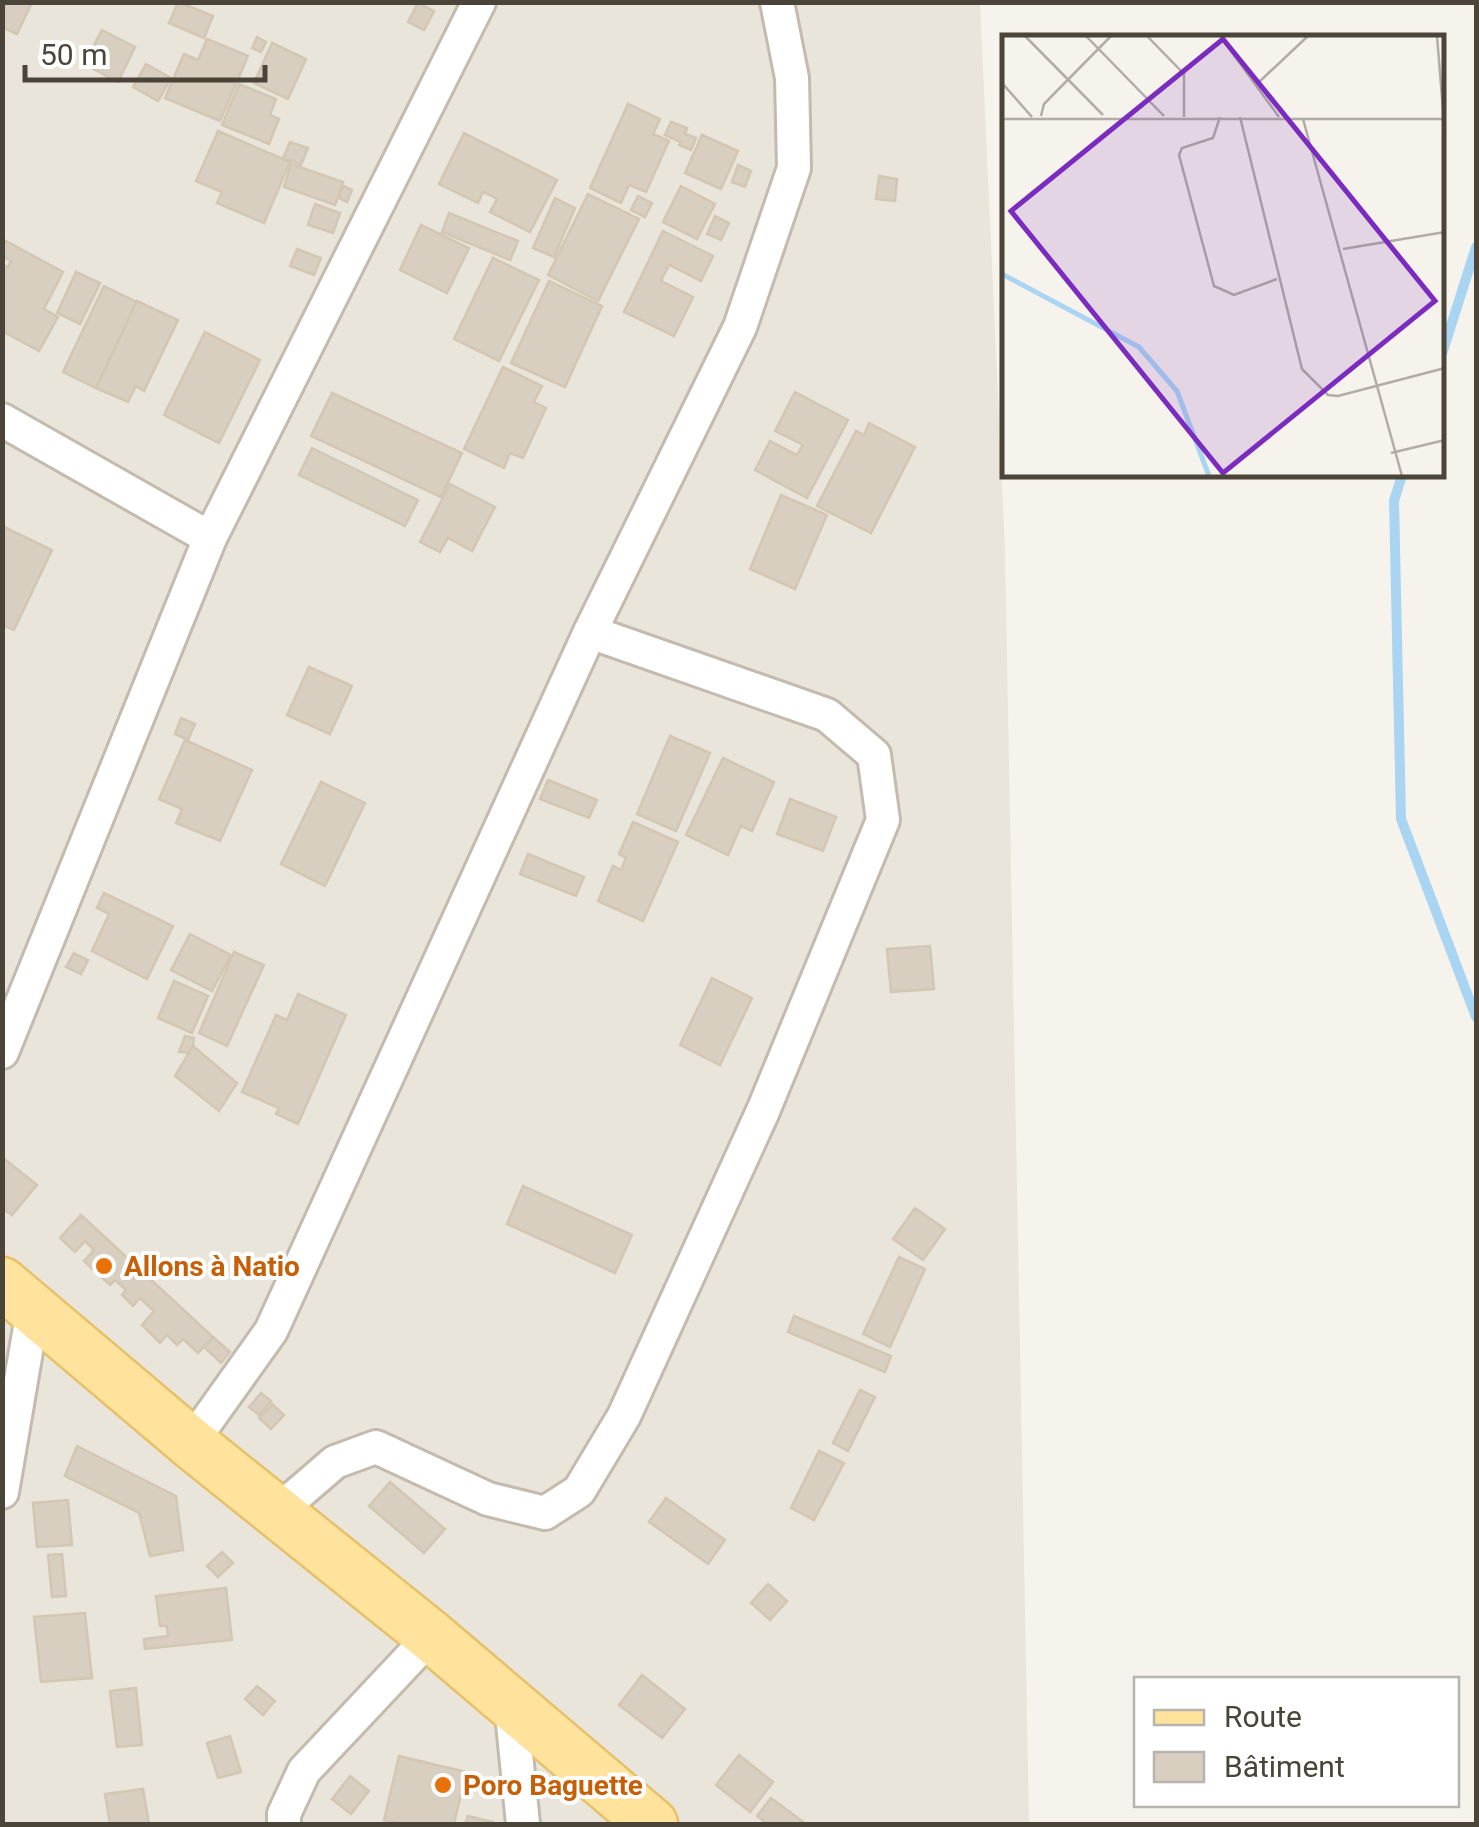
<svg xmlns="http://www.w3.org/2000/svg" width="1479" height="1827" font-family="Roboto,sans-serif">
	<rect width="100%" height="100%" fill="#f6f3ec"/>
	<!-- residential -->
	<path fill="#eae5da" d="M3,3H980L1005,550L1029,1824H3Z"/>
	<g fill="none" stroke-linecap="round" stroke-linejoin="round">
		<!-- stream -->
		<g stroke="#a9d4f2" stroke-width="10">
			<path d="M1442,354L1476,247"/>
			<path d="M1402,475L1394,501L1401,819L1476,1017"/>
		</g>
	</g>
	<!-- building -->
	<g fill="#d8cfc1" stroke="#d3c7b4" stroke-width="2.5">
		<path d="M2,2H32L17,34L2,27Z"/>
		<path d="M178,2L213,16L204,38L169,23Z"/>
		<path d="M418,3L434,11L424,30L408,22Z"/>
		<path d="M102,30L135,47L118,82L84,64Z"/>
		<path d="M257,37L266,42L261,52L252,48Z"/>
		<path d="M207,39L248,56L220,121L165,98L184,54L198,60Z"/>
		<path d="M272,43L306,59L288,99L254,83Z"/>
		<path d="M146,64L171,78L158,101L133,87Z"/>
		<path d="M239,84L276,99L270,115L279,119L269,144L222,125Z"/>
		<path d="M628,104L660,119L653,134L669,141L646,192L629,185L621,203L590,188Z"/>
		<path d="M671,122L687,128L685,134L696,138L691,150L679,145L681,142L665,135Z"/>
		<path d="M218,131L290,162L264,223L217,203L222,192L196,181Z"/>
		<path d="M464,133L557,180L530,232L490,212L497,199L483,192L478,203L439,184Z"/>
		<path d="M702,135L738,151L721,189L685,173Z"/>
		<path d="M290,142L308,148L301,165L283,158Z"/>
		<path d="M291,164L343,182L335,205L284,187Z"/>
		<path d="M738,165L751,171L745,187L732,182Z"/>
		<path d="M879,176L897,179L895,201L876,199Z"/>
		<path d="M343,186L352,190L347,202L339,198Z"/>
		<path d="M681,186L715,204L697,239L663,222Z"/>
		<path d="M588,194L639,219L598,301L548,275Z"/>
		<path d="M638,196L652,203L645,217L631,210Z"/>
		<path d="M555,198L575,208L554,257L533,248Z"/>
		<path d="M315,204L340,213L333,233L308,225Z"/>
		<path d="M449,213L518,241L510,260L442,232Z"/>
		<path d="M715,216L729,223L721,240L707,234Z"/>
		<path d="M421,225L469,248L447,293L400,270Z"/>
		<path d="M663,231L713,256L701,281L669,265L661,281L693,297L674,336L624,312Z"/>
		<path d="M6,241L63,272L44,309L58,317L39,351L2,331V265L8,267L11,261L2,256V248Z"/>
		<path d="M297,249L321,258L314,275L290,266Z"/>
		<path d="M493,258L539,280L499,361L454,339Z"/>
		<path d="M76,272L100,283L80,324L57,313Z"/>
		<path d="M549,281L602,306L565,387L511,363Z"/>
		<path d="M104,286L137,302L96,388L63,372Z"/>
		<path d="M137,301L178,320L144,391L136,386L128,402L96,388Z"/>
		<path d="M205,332L260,360L219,443L164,415Z"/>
		<path d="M503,367L542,386L534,402L546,408L523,458L510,453L504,468L464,449Z"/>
		<path d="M795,392L848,420L807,498L755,470L770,441L797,455L803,445L775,431Z"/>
		<path d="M332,393L462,453L441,497L311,436Z"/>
		<path d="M869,423L915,447L871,533L817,506L856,431L864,435Z"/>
		<path d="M312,448L418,500L405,526L299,475Z"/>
		<path d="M450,484L495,507L472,551L448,538L440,552L420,542Z"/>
		<path d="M781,495L827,515L795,589L750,569Z"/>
		<path d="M2,526L52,550L14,630L2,625Z"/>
		<path d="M309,667L352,686L330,734L287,715Z"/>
		<path d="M181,718L195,724L188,740L175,734Z"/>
		<path d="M670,736L710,753L676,831L637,814Z"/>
		<path d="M185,740L252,770L220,841L176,823L182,809L159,799Z"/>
		<path d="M723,758L774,782L752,831L741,826L728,855L686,835Z"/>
		<path d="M548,780L597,800L589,818L540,799Z"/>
		<path d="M321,782L365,803L325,886L281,864Z"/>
		<path d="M790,799L836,817L823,851L777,834Z"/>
		<path d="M633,822L678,842L643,921L598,901L613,866L621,870L626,858L619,854Z"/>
		<path d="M528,854L584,877L576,896L520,874Z"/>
		<path d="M104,893L173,926L147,979L92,951L109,914L97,908Z"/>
		<path d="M190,934L231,955L212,991L171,970Z"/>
		<path d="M930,946L934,989L891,992L887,949Z"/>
		<path d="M234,952L264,965L227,1046L199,1033Z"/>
		<path d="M74,953L88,960L81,974L66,967Z"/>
		<path d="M712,978L752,998L720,1065L680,1045Z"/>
		<path d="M174,981L208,996L192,1033L158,1018Z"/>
		<path d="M298,994L346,1015L298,1124L276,1114L279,1108L242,1092L276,1015L287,1020Z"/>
		<path d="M185,1036L194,1038L193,1046L188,1053L179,1052Z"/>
		<path d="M193,1046L237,1083L219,1111L175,1076Z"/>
		<path d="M2,1157L37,1185L12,1215L2,1208Z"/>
		<path d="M523,1186L632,1235L615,1273L507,1224Z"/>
		<path d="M915,1208L945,1229L923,1260L893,1239Z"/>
		<path d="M81,1215L213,1337L198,1353L183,1339L177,1345L167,1335L160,1343L142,1325L154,1311L140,1298L133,1306L122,1295L126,1290L115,1280L110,1285L84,1261L94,1250L85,1241L75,1252L60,1238Z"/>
		<path d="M899,1257L925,1269L890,1347L863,1334Z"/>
		<path d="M794,1316L891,1356L885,1372L788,1332Z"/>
		<path d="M213,1337L230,1352L221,1363L204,1347Z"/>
		<path d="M860,1390L875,1397L848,1451L833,1443Z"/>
		<path d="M261,1393L271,1401L259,1415L249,1407Z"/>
		<path d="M272,1404L284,1415L271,1429L259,1418Z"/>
		<path d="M77,1446L176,1496L183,1550L150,1556L139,1513L65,1476Z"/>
		<path d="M819,1451L844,1463L814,1520L791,1508Z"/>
		<path d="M390,1482L445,1529L424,1553L369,1506Z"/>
		<path d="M666,1498L725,1540L708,1564L649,1522Z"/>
		<path d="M68,1500L72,1545L37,1547L33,1503Z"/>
		<path d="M222,1552L233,1563L218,1577L207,1566Z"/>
		<path d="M62,1554L66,1596L52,1597L48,1555Z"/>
		<path d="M768,1584L787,1601L770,1620L751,1603Z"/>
		<path d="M226,1588L232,1640L145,1649L144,1639L168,1636L167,1626H160L156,1596Z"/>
		<path d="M85,1613L92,1678L41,1682L34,1617Z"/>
		<path d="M642,1675L685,1709L662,1738L619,1705Z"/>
		<path d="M257,1686L275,1701L263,1715L245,1699Z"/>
		<path d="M136,1688L142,1745L117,1747L110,1691Z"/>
		<path d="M230,1736L241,1772L218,1778L207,1743Z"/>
		<path d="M739,1755L773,1782L750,1812L716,1785Z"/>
		<path d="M399,1756L466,1772L454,1824H402L384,1820Z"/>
		<path d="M350,1776L369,1791L351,1814L332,1799Z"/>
		<path d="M143,1789L149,1824H110L105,1794Z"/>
		<path d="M771,1798L806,1824H768L757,1816Z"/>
		<path d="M468,1816L493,1822L492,1824H465Z"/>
	</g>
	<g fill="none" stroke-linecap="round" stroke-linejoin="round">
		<!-- street casing -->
		<g stroke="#c2bbae" stroke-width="38">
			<g id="street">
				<path d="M2,420L210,538"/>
				<path d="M2,1052L210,538L479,2"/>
				<path d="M191,1443L271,1331L590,632L740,327L794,168L792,78L777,2"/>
				<path d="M2,1492L33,1310"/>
				<path d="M277,1512L335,1462L376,1447L488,1499L545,1513L579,1491L624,1416L763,1111L883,820L874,755L827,715L590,632"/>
				<path d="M511,1704L523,1824"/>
				<path d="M284,1824V1814L304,1771L431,1636"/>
			</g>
		</g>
		<!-- primary casing -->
		<g stroke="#e6c16a" stroke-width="55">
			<path id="primary" d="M2,1283L191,1443L431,1636L652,1824"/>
		</g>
		<!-- street -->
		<use href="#street" stroke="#fff" stroke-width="32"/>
		<!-- primary -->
		<use href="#primary" stroke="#ffe39c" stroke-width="50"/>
	</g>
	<!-- markers -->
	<g fill="#e8710a" stroke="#fff" stroke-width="4">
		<circle cx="104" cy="1266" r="10"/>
		<circle cx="443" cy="1785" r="10"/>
	</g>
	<g text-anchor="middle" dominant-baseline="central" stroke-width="8" stroke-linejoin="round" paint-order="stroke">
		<!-- food labels -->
		<g font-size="28" font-weight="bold" fill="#c56008" stroke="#fff" text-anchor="start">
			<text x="124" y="1266">Allons à Natio</text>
			<text x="463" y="1785">Poro Baguette</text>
		</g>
	</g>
	<!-- overview -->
	<g transform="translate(1002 35)">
		<rect width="442" height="442" fill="#f6f3ec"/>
		<path fill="none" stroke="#a9d4f2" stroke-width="5" d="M0,239L137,312L175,356L207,441"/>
		<path fill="none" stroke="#b2ada4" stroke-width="2.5" d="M23,1L101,80M84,1L162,81M145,1L182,39V82M218,1L277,82M435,1L443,100M257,47L306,1M0,48L30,82M39,81L42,69L109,1M218,82L211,103L180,113L177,120L212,251L232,260L275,244M238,82L300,334L326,360L336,361L443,333M0,84H443M301,84L400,441M341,214L443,197M389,418L443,405"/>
		<path fill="#7b2cbf" fill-opacity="0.15" stroke="#7b2cbf" stroke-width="5" d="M221,4L433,266L221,438L9,176Z"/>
		<rect width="442" height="442" fill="none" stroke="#4b4439" stroke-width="5"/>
	</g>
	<!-- border -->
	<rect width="1479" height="1827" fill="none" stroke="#4b4439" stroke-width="10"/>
	<!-- legend -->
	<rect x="1134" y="1677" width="325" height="130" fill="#ffffff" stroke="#b7b4b0" stroke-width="2.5"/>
	<rect x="1154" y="1710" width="50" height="15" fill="#ffe39c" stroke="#b7b4b0" stroke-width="2.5"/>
	<text x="1224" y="1727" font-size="30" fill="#4b4439">Route</text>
	<rect x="1154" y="1752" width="50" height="30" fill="#d8cfc1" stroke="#b7b4b0" stroke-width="2.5"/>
	<text x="1224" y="1777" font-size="30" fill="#4b4439">Bâtiment</text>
	<!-- scale -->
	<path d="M25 65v15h240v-15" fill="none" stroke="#4b4439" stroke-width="5"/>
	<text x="40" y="65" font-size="30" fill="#4b4439" stroke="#ffffff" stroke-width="8" paint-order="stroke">50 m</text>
</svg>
